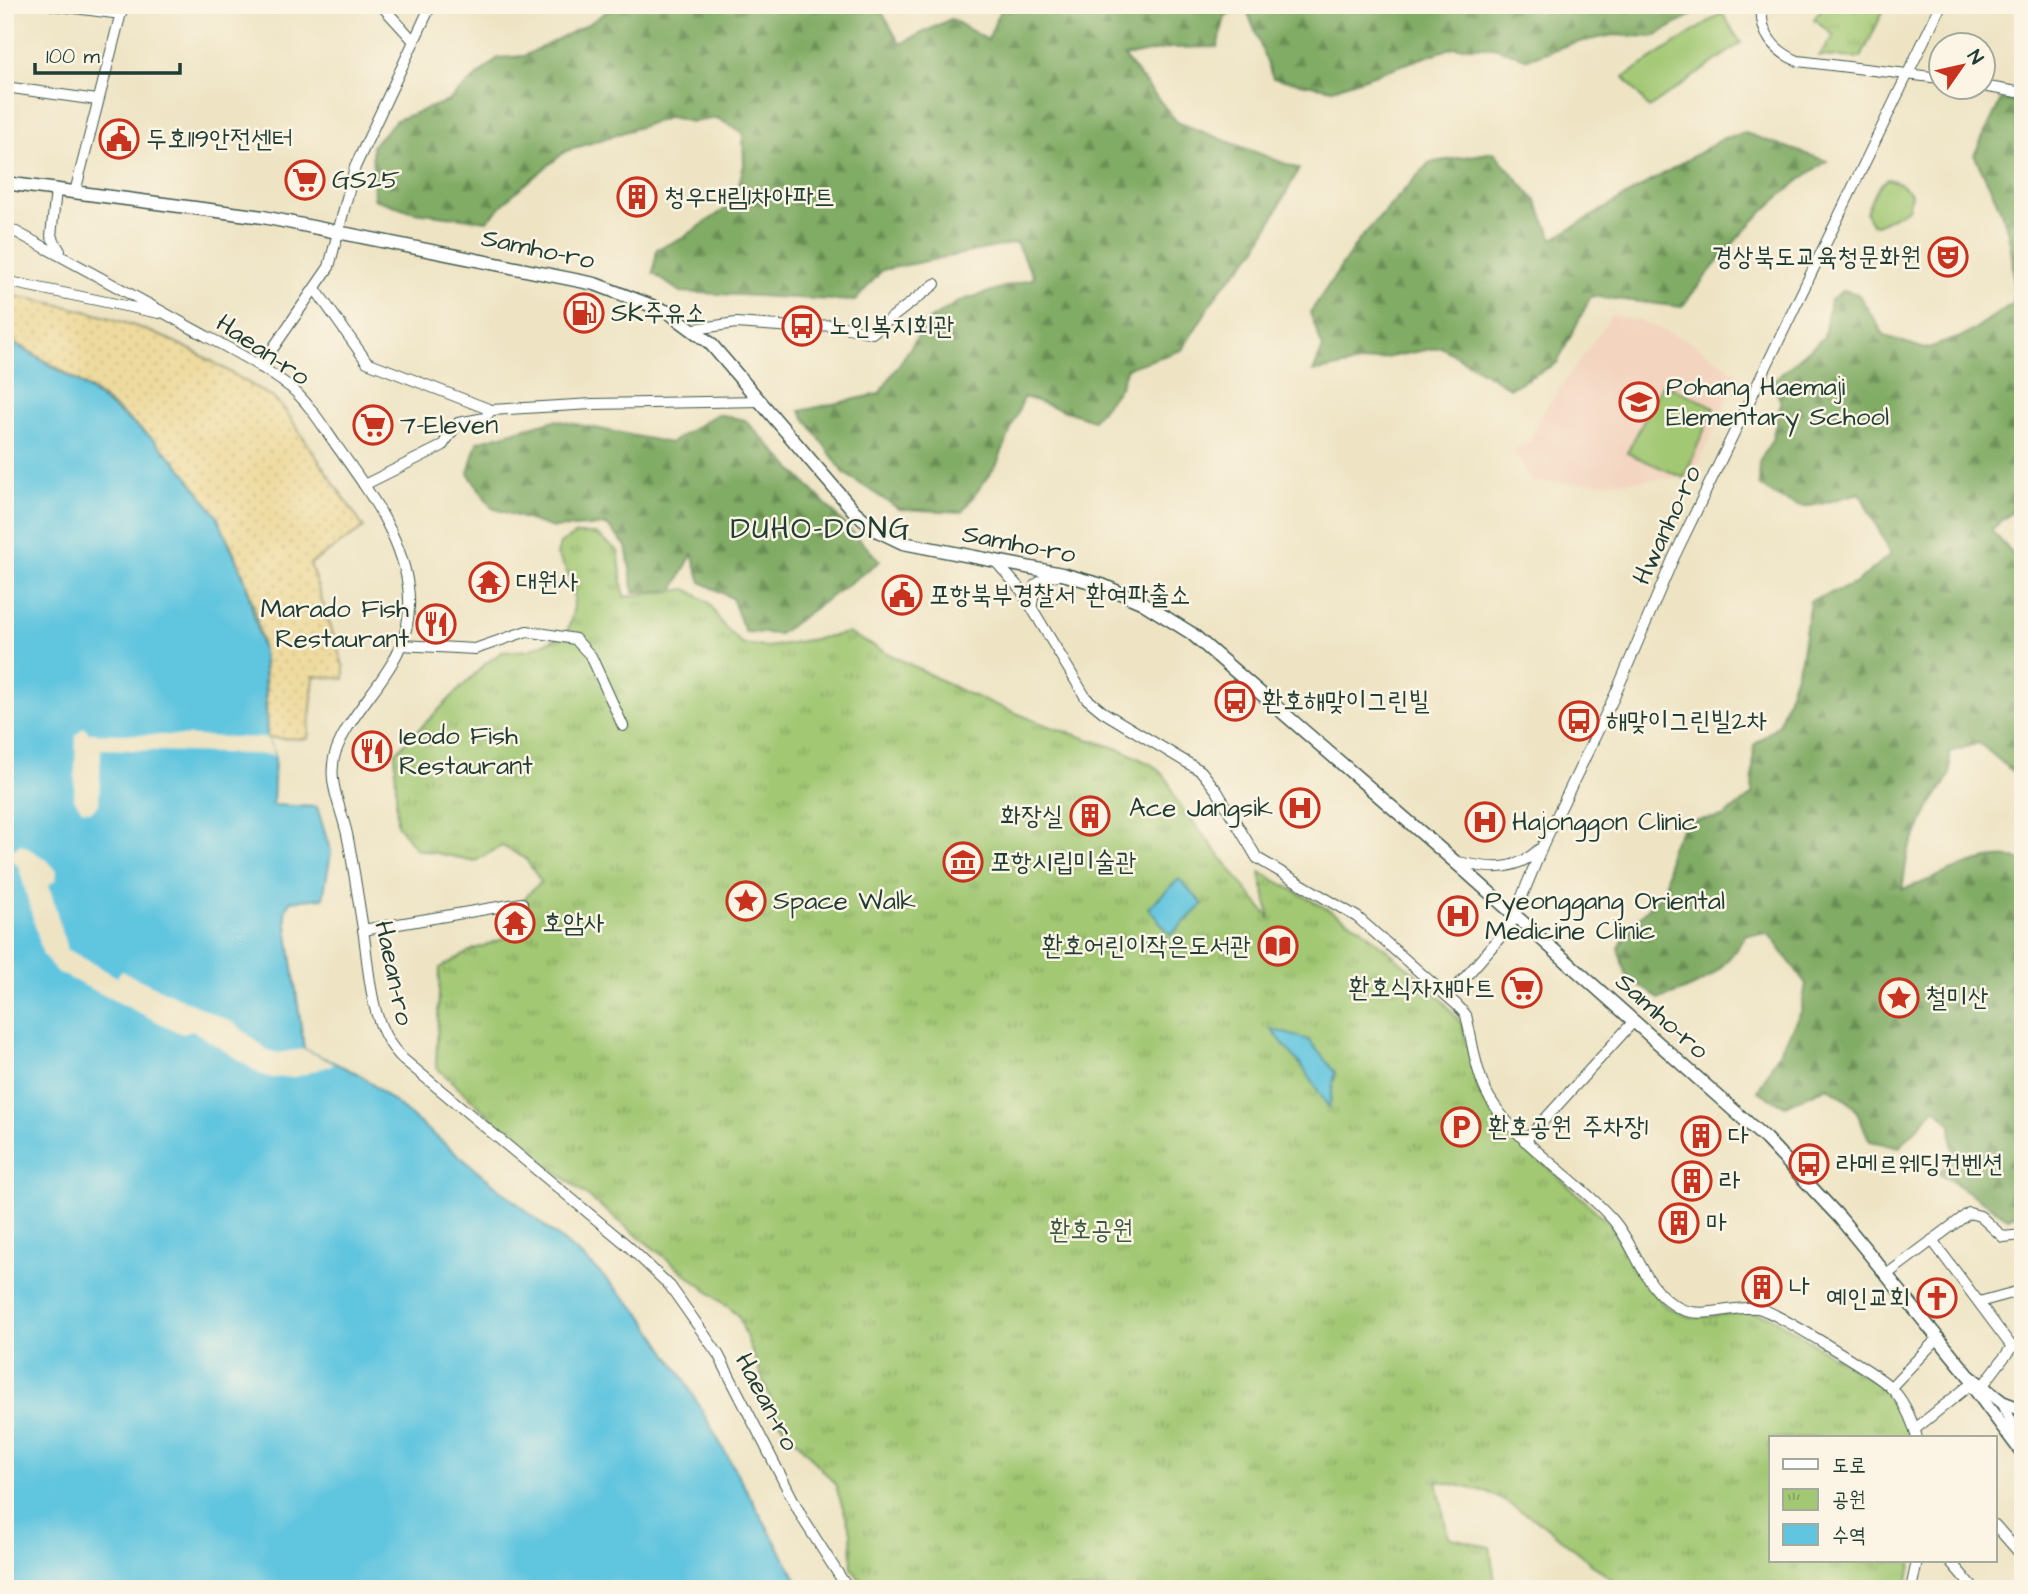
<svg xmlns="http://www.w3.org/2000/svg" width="2028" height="1594" font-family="'Architects Daughter','Poor Story',sans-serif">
	<defs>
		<pattern id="forest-firs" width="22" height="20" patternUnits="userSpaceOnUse" patternTransform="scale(1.75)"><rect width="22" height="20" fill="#81ac65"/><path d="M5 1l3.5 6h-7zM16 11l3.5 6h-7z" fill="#698d54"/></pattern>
		<pattern id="sand-dots" width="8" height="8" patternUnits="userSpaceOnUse" patternTransform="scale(1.75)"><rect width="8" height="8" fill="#eeda9e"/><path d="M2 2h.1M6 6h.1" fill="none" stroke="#ccbc89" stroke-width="1.8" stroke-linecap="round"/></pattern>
		<pattern id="park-tufts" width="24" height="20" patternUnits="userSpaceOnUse" patternTransform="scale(1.75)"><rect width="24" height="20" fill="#a2c873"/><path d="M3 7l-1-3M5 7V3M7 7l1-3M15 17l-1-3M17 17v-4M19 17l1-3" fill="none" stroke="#83a45f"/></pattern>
	</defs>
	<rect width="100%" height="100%" fill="#fcf5e5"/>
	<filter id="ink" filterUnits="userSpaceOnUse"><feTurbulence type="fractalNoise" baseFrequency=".0143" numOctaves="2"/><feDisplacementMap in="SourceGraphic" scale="14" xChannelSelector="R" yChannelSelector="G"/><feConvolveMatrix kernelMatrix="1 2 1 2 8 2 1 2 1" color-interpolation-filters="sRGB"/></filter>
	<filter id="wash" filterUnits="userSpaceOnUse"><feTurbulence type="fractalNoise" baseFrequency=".00686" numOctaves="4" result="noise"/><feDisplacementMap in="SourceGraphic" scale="28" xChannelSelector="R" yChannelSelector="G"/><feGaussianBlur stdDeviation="1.57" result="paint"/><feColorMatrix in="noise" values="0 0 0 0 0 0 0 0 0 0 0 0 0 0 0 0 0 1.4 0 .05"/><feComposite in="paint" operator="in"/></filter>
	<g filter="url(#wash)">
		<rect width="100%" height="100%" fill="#eee4c4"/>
		<!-- built -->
		<path fill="#f3d4bf" d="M1612,315L1641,321L1691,342L1738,374L1693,477L1599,483L1533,482L1513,449L1531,441L1537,421Z"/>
		<!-- green -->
		<g fill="#a2c873" stroke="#608254" stroke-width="2">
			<path d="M1722,13L1741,43L1649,108L1624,77Z"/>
			<path d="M1888,179L1900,183L1911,193L1908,209L1877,225L1872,224L1866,213C1870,201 1877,185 1888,179Z"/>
			<path d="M1663,383L1714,407L1684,478L1627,453Z"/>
		</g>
		<!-- forest -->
		<g fill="url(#forest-firs)" stroke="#50744c" stroke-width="2">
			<path d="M616,5H878L900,44L951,19L988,40L1002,5H1242L1225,17L1217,47L1170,48L1124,57L1177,122L1299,169L1255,251L1219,291L1182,350L1127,368L1120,387L1093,420L1024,397L997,464L962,512L899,509L844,473L800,411L879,394L929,320L960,301L1034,278L1016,243L882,270L855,301L680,292L653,273L657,249L681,239L734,203L744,165L743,133L717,118L692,122L670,117L566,151L512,195L487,221L414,212L374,199L372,146L396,120L448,101L498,58L524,56L590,23Z"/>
			<path d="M1245,5H1710L1653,37L1613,35L1570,44L1527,59L1494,47H1454L1333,89L1273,78Z"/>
			<path d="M2001,100L2023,102V502L1991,530L2023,565V780L1979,743L1950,752V775L1930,806L1908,851L1902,889C1941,880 1980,848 2023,860V1211L2008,1218L1939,1173L1953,1157L1951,1124L1935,1108L1900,1147L1870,1141L1854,1106L1828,1087L1785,1106L1758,1091L1801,1012L1806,984L1769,934H1746C1721,975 1704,985 1659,999L1626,976L1618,948L1638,919L1665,891L1670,848L1687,821L1723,817L1752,795L1754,745L1779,724L1801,659L1810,601L1855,584L1891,554L1860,493C1811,505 1804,518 1759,485L1760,460L1772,440L1781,403L1773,381L1824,337L1830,300L1844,290L1858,294L1885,336L1925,349L1964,336L2013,303C2017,237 2003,212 1974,155Z"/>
			<path d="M1745,133L1827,161C1765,201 1726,249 1682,307L1591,296L1557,363L1510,388L1441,347L1313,372L1323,348L1310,313L1359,240L1429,163L1494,152L1536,201L1553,239L1724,138Z"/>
			<path d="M717,414L745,420L880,561L779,634L745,632L732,598L701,582L692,554L673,591L634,592L626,546L607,525L553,528L492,508L468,473L477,442L555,420L670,443Z"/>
		</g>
		<!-- sand -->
		<path fill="url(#sand-dots)" stroke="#868c69" stroke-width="2" d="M5,295C60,303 117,317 168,339C204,354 238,378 272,397L285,410L364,528L310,564L344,668V679L314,676L308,739L267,738C266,710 267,681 263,653C243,500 135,406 5,338Z"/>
		<!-- park -->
		<g fill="url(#park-tufts)" stroke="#608254" stroke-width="2">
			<path d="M1824,5H1886L1861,58L1819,56L1834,36L1814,19Z"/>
			<path d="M576,534H596L618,551L624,597L687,589L709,603L722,624L742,644L768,647L848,633L964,692L1048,726L1122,750L1154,766L1168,780L1175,799L1270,919L1260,872L1360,927L1434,990L1462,1024L1478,1090L1515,1137L1611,1225L1633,1269L1666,1307L1692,1318L1746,1312L1770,1316L1884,1388L1896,1400L1911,1438H1771V1561H1912L1906,1589H1623L1543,1524L1488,1492L1437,1481L1448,1537L1490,1547L1496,1589H867L852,1569L851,1532L835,1484L778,1420L738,1315L510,1135L436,1067L440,968L472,950L508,937C513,911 521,899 541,882L525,858L502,846L475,861L416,849L397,825L395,753L485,664L502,652L529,650L566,634C579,602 577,584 557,555L560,544Z"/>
		</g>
		<!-- water -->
		<g fill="#61c5df" stroke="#40818a" stroke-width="2">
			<path d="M5,338L81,384L153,439L178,464L217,516L245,580L263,652L267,738L275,755L273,805L317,807L331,853L323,898L290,901L285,911L304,1049L359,1074L377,1088L592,1265L642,1315L684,1379L802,1589H5Z"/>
			<path d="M1179,879L1203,904L1171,935L1148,908Z"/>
			<path d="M1271,1029L1309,1040L1335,1072L1329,1108L1305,1070Z"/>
		</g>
		<!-- pier -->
		<g fill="#eee4c4">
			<path d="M84,727L89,733L267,738L275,755L101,749L99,804L91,811L82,810L74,799L76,735Z"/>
			<path d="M21,844L47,860L57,871L56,880L49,885L67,949L117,977L121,971L234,1023L266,1049L276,1053L304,1049L335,1064L296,1077L272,1078L260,1074L192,1030L182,1034L57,972L43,955L19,867L11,859L10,852Z"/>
		</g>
	</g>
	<g filter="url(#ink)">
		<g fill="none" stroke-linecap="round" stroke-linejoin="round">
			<!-- minor casing -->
			<g stroke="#3e564a" stroke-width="12">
				<g id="minor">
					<path d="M52,5L121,14"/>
					<path d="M381,5L413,40"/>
					<path d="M1762,5C1759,33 1774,51 1798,61L1940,78"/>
					<path d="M1982,86L2023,93"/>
					<path d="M5,87L97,100"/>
					<path d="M56,190L51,236L60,251"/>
					<path d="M75,192L123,5"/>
					<path d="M5,226C68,260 131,294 193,329C226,347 260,364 290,387C309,403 322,425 336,445C372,495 420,560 407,625C398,673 353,706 336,751C325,781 343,810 348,839C354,869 358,899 363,929C370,974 369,1027 403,1059L627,1245L670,1286L718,1354L803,1519L848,1589"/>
					<path d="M5,281L159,313"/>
					<path d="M316,290L367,362L491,410L592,404L762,401"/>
					<path d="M695,329L736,323L793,327L834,325L872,333L935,284"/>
					<path d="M260,367L329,267L355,167L431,5"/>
					<path d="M364,485L442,446L458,423L485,418L491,410"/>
					<path d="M996,562L1021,590L1086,698L1103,712L1201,771L1217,791L1257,858L1357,917L1457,1005L1466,1015C1472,1040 1476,1074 1489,1097C1520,1148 1575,1176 1613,1220C1638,1249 1643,1289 1679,1308C1702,1320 1733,1305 1758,1308C1774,1311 1877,1374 1890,1387C1904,1400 1912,1420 1917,1438"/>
					<path d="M1032,604L1035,585L1048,577L1057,575"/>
					<path d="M401,645L475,649L527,631L575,639L591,656L623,726"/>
					<path d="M1454,861C1485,868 1513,874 1538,850"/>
					<path d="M363,930L522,903"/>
					<path d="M1449,996L1510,926L1543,845L1615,695L1673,559L1941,5"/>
					<path d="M1525,1141L1634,1021"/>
					<path d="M1932,1240L2012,1347L2023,1344"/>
					<path d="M1886,1275L1969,1213L1980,1216L2003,1237L2023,1235"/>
					<path d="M1979,1302L2023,1290"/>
					<path d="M1891,1387L1937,1339"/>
					<path d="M1981,1388L2012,1347"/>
					<path d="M2002,1402L2023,1447"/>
					<path d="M1915,1429L1971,1384"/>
					<path d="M1995,1525L2023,1557"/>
					<path d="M1950,1561L1974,1589"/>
					<path d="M1911,1589L1917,1561"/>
				</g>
			</g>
			<!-- major casing -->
			<g stroke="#3e564a" stroke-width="15">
				<g id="major">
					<path d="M5,183L263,217L595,284L668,312L710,343L854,511L876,530L903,543L1062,574L1102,585L1141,602L1191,633L1454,861L1766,1139L1840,1218L1969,1376L2002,1402L2023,1410"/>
					<path d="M1973,1387L2023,1454"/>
				</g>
			</g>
			<!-- minor -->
			<use href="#minor" stroke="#fff" stroke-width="10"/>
			<!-- major -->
			<use href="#major" stroke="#fff" stroke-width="12"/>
		</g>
	</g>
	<!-- icons -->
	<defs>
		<g id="civic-ring" transform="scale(2.0125)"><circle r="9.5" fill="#fcf5e5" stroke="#c8321e" stroke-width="1.5"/><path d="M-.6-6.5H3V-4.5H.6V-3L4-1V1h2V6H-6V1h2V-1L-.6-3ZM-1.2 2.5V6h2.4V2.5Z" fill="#c8321e"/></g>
		<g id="supermarket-ring" transform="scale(2.0125)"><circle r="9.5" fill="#fcf5e5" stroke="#c8321e" stroke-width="1.5"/><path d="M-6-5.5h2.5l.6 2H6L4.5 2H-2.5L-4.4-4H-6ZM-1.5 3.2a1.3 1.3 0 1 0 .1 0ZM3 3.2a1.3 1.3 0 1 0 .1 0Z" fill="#c8321e"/></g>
		<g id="building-ring" transform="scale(2.0125)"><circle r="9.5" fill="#fcf5e5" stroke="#c8321e" stroke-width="1.5"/><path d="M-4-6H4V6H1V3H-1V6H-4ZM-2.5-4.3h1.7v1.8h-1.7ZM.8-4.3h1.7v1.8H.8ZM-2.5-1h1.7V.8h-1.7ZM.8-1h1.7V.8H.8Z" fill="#c8321e"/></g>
		<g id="theatre-ring" transform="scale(2.0125)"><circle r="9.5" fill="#fcf5e5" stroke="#c8321e" stroke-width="1.5"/><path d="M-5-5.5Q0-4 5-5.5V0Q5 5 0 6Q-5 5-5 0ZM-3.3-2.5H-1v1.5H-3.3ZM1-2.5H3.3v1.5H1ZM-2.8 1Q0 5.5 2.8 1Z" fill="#c8321e"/></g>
		<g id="fuel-ring" transform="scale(2.0125)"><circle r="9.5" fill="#fcf5e5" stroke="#c8321e" stroke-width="1.5"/><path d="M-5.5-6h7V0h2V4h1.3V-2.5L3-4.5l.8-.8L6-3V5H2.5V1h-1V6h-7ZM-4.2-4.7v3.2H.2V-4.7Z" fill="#c8321e"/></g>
		<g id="bus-ring" transform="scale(2.0125)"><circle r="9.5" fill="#fcf5e5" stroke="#c8321e" stroke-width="1.5"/><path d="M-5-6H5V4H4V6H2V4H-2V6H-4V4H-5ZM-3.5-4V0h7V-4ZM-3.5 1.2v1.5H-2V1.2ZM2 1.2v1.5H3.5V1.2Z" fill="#c8321e"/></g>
		<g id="school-ring" transform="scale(2.0125)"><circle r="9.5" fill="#fcf5e5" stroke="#c8321e" stroke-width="1.5"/><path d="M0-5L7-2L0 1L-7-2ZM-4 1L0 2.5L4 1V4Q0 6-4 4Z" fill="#c8321e"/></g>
		<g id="temple-ring" transform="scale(2.0125)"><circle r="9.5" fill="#fcf5e5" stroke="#c8321e" stroke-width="1.5"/><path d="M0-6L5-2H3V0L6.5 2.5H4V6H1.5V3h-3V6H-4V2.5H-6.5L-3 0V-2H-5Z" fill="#c8321e"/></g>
		<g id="restaurant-ring" transform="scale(2.0125)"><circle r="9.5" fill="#fcf5e5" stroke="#c8321e" stroke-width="1.5"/><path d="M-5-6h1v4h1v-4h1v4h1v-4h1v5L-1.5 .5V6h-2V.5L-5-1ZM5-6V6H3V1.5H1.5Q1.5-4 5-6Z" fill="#c8321e"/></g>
		<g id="hospital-ring" transform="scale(2.0125)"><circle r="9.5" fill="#fcf5e5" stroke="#c8321e" stroke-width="1.5"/><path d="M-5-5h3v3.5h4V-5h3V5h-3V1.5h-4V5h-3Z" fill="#c8321e"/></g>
		<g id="museum-ring" transform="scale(2.0125)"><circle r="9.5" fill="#fcf5e5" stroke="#c8321e" stroke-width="1.5"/><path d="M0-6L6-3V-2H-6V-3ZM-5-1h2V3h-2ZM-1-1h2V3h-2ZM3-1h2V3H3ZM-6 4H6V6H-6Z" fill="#c8321e"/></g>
		<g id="sight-ring" transform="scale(2.0125)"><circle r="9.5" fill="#fcf5e5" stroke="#c8321e" stroke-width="1.5"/><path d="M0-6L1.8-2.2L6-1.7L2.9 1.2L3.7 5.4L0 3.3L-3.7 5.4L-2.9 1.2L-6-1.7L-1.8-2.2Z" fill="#c8321e"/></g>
		<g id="library-ring" transform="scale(2.0125)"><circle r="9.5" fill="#fcf5e5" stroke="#c8321e" stroke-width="1.5"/><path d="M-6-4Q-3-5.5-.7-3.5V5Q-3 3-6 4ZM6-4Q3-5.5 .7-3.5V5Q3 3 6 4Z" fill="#c8321e"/></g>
		<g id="parking-ring" transform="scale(2.0125)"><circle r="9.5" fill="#fcf5e5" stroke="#c8321e" stroke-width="1.5"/><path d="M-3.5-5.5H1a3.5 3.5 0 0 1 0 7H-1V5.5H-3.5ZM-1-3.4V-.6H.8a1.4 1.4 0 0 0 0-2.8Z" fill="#c8321e"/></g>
		<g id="church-ring" transform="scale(2.0125)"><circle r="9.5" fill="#fcf5e5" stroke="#c8321e" stroke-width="1.5"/><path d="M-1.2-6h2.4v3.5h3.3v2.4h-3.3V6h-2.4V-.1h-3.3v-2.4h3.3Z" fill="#c8321e"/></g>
	</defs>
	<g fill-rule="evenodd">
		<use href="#civic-ring" x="119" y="139"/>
		<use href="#supermarket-ring" x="305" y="180"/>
		<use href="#building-ring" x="637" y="197"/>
		<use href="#theatre-ring" x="1948" y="257"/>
		<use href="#fuel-ring" x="584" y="313"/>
		<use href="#bus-ring" x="802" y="326"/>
		<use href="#school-ring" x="1639" y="402"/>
		<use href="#supermarket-ring" x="373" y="425"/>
		<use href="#temple-ring" x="489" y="582"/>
		<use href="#civic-ring" x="902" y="595"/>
		<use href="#restaurant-ring" x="436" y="624"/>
		<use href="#bus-ring" x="1235" y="701"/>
		<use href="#bus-ring" x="1579" y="721"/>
		<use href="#restaurant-ring" x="372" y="751"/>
		<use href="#hospital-ring" x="1300" y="808"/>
		<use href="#building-ring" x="1090" y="816"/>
		<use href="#hospital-ring" x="1485" y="822"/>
		<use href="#museum-ring" x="963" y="862"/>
		<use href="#sight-ring" x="746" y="901"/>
		<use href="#hospital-ring" x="1458" y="916"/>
		<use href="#temple-ring" x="515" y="923"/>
		<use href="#library-ring" x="1278" y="946"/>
		<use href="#supermarket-ring" x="1522" y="988"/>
		<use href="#sight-ring" x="1899" y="998"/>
		<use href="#parking-ring" x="1461" y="1127"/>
		<use href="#building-ring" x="1701" y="1136"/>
		<use href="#bus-ring" x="1809" y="1164"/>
		<use href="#building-ring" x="1692" y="1181"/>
		<use href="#building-ring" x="1679" y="1223"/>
		<use href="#building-ring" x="1762" y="1287"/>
		<use href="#church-ring" x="1937" y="1298"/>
	</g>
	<g text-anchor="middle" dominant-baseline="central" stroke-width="5" stroke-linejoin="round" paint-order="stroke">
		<!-- poi labels -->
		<g font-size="26" fill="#1f3d34" stroke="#fcf5e5" text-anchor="start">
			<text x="146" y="139">두호119안전센터</text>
			<text x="332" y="180">GS25</text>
			<text x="664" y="197">청우대림1차아파트</text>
			<text x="1921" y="257" text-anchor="end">경상북도교육청문화원</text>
			<text x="611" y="313">SK주유소</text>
			<text x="829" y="326">노인복지회관</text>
			<text x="1666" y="387">Pohang Haemaji<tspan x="1666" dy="30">Elementary School</tspan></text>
			<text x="400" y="425">7-Eleven</text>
			<text x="516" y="582">대원사</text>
			<text x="929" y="595">포항북부경찰서 환여파출소</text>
			<text x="409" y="609" text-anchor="end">Marado Fish<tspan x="409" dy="30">Restaurant</tspan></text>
			<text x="1262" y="701">환호해맞이그린빌</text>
			<text x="1606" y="721">해맞이그린빌2차</text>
			<text x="399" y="736">Ieodo Fish<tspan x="399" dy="30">Restaurant</tspan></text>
			<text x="1273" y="808" text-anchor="end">Ace Jangsik</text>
			<text x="1063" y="816" text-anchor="end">화장실</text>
			<text x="1512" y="822">Hajonggon Clinic</text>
			<text x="990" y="862">포항시립미술관</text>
			<text x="773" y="901">Space Walk</text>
			<text x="1485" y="901">Pyeonggang Oriental<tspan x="1485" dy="30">Medicine Clinic</tspan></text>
			<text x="542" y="923">호암사</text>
			<text x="1251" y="946" text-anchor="end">환호어린이작은도서관</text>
			<text x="1495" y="988" text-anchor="end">환호식자재마트</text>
			<text x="1926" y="998">철미산</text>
			<text x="1488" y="1127">환호공원 주차장1</text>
			<text x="1728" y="1136">다</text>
			<text x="1836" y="1164">라메르웨딩컨벤션</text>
			<text x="1719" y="1181">라</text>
			<text x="1706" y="1223">마</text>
			<text x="1789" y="1287">나</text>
			<text x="1910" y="1298" text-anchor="end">예인교회</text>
		</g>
		<!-- street labels -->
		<g font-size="26" fill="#1f3d34" stroke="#fcf5e5">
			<text transform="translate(538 249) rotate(12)">Samho-ro</text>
			<text transform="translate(263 350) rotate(34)">Haean-ro</text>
			<text transform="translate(1667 525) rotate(-65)">Hwanho-ro</text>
			<text transform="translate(1019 544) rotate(11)">Samho-ro</text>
			<text transform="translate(394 973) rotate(78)">Haean-ro</text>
			<text transform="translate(1662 1016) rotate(42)">Samho-ro</text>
			<text transform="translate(767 1402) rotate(62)">Haean-ro</text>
		</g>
		<!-- park labels -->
		<g font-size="26" fill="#395941" stroke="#fcf5e5">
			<text x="1091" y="1230">환호공원</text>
		</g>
		<!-- quarter labels -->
		<g font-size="30" letter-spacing="2" fill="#1f3d34" stroke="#fcf5e5">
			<text x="821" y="529">DUHO-DONG</text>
		</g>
	</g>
	<!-- margin -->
	<rect width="2028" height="1594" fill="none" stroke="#fcf5e5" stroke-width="28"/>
	<!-- legend -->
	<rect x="1769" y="1436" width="228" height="126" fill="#fcf5e5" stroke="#a4ab9e" stroke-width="2"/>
	<rect x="1783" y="1459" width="35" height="10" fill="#ffffff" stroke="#a4ab9e" stroke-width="2"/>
	<text x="1832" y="1472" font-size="21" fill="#1f3d34">도로</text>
	<rect x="1783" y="1489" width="35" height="21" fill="url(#park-tufts)" stroke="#a4ab9e" stroke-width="2"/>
	<text x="1832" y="1506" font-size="21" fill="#1f3d34">공원</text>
	<rect x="1783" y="1524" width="35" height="21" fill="#61c5df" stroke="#a4ab9e" stroke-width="2"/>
	<text x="1832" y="1542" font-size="21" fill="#1f3d34">수역</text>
	<!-- north arrow -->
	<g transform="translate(1962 66) rotate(56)"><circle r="33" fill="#fcf5e5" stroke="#a4ab9e" stroke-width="2"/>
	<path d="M0-5L12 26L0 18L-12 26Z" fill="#c8321e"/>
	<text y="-10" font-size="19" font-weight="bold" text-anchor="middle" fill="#1f3d34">N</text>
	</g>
	<!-- scale -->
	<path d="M35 63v10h145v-10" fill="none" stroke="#1f3d34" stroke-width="3.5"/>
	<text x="46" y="63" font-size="21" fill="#1f3d34" stroke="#fcf5e5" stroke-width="5" paint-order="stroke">100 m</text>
</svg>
